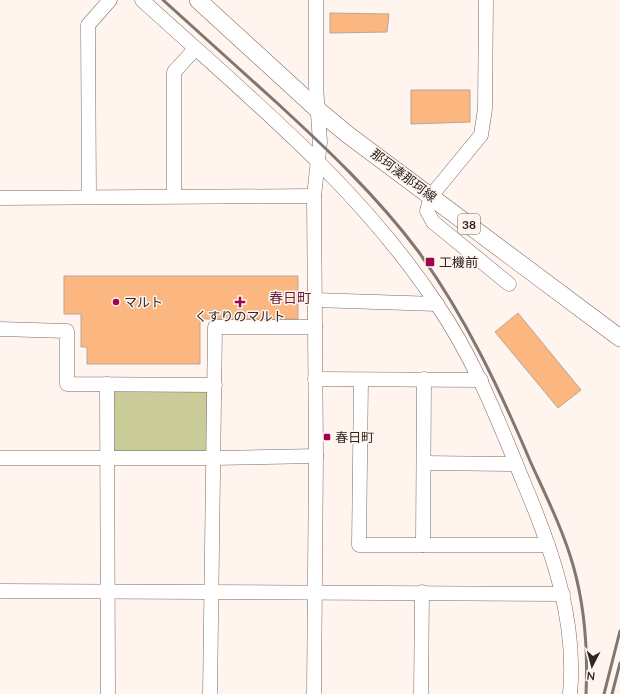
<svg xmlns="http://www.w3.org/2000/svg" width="620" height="694" font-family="Lato,'Noto Sans JP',sans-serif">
	<rect width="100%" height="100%" fill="#fff4ee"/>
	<!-- green -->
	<path fill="#c9cc98" d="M107,384L215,385L214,458H108Z"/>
	<!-- building -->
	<g fill="#fbb77f" stroke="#b6a79c">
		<path d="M330,13L389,14L387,32L330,33Z"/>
		<path d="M411,90H470V122L411,124Z"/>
		<path d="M64,276H298V319H200V364H87V347H81V314H64Z"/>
		<path d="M518,313L581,390L558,408L495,332Z"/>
	</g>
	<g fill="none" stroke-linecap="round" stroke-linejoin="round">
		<!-- minor casing -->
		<g stroke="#7a6b63" stroke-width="15">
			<g id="minor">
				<path d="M142,0C246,95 358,185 436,303C474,358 498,420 523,481C552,549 577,620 570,694"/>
				<path d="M486,0L485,109L481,135L431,196L427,211L433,222L509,284"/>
				<path d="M174,196V72L195,49"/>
				<path d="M89,197L88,25L110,0"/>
				<path d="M0,198L314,196"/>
				<path d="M315,300L437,304"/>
				<path d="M0,329L67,331V384L215,385"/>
				<path d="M315,379L481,380"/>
				<path d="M361,380L359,545H548"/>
				<path d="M107,384L108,694"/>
				<path d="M0,458H214L316,456"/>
				<path d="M424,463L516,464"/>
				<path d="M423,545L424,379"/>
				<path d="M0,591L563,594"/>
				<path d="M210,694L215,327H315"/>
				<path d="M314,694L316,456L314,196L320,142L316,86V0"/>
				<path d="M421,694L422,592"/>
			</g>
		</g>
		<!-- major casing -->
		<g stroke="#7a6b63" stroke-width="18">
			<path id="major" d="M198,0L318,110L347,134L620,338"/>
		</g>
		<!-- minor -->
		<use href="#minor" stroke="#fff" stroke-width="14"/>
		<!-- major -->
		<use href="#major" stroke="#fff" stroke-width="17"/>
		<!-- rail -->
		<g stroke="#807773" stroke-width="3">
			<path d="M163,0C201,34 238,68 276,102C326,148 377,196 418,251C465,316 500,390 531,463C546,496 563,530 573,565C585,607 588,650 586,694"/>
			<path d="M604,694L620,631"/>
			<path d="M612,694L620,663"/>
		</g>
	</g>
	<!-- markers -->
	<g fill="#9e054c" stroke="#fff4ee" stroke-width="1.5">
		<rect x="425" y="257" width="10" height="10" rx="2"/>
		<circle cx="116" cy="302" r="4"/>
		<path d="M238 296h4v4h4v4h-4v4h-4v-4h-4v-4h4z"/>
		<rect x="323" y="433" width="8" height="8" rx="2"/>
	</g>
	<g text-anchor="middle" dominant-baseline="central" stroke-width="3" stroke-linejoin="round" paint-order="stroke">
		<!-- shield labels -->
		<rect fill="#fff4ee" stroke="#6c6460" stroke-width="1" x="458" y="214" width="22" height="20" rx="3"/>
		<g font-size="12" font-weight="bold" fill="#2d2623">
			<text x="469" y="224">38</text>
		</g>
		<!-- street labels -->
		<g font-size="13" fill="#2d2623" stroke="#fff4ee">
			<text transform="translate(404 175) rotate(37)">那珂湊那珂線</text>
		</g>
		<!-- poi labels -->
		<g font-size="13" fill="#2d2623" stroke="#fff4ee" text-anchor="start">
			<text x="439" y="262">工機前</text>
			<text x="124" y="302">マルト</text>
			<text x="240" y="316" text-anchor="middle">くすりのマルト</text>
			<text x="335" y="437">春日町</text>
		</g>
		<!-- neighbourhood labels -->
		<g font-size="14" fill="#621e35" stroke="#fff4ee">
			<text x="290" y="297">春日町</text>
		</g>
	</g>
	<!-- north arrow -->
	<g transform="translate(592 666) rotate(186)" stroke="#fff4ee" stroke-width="3" paint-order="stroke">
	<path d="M0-3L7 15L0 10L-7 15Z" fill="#2d2623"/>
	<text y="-6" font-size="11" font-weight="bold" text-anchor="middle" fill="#2d2623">N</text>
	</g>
</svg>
